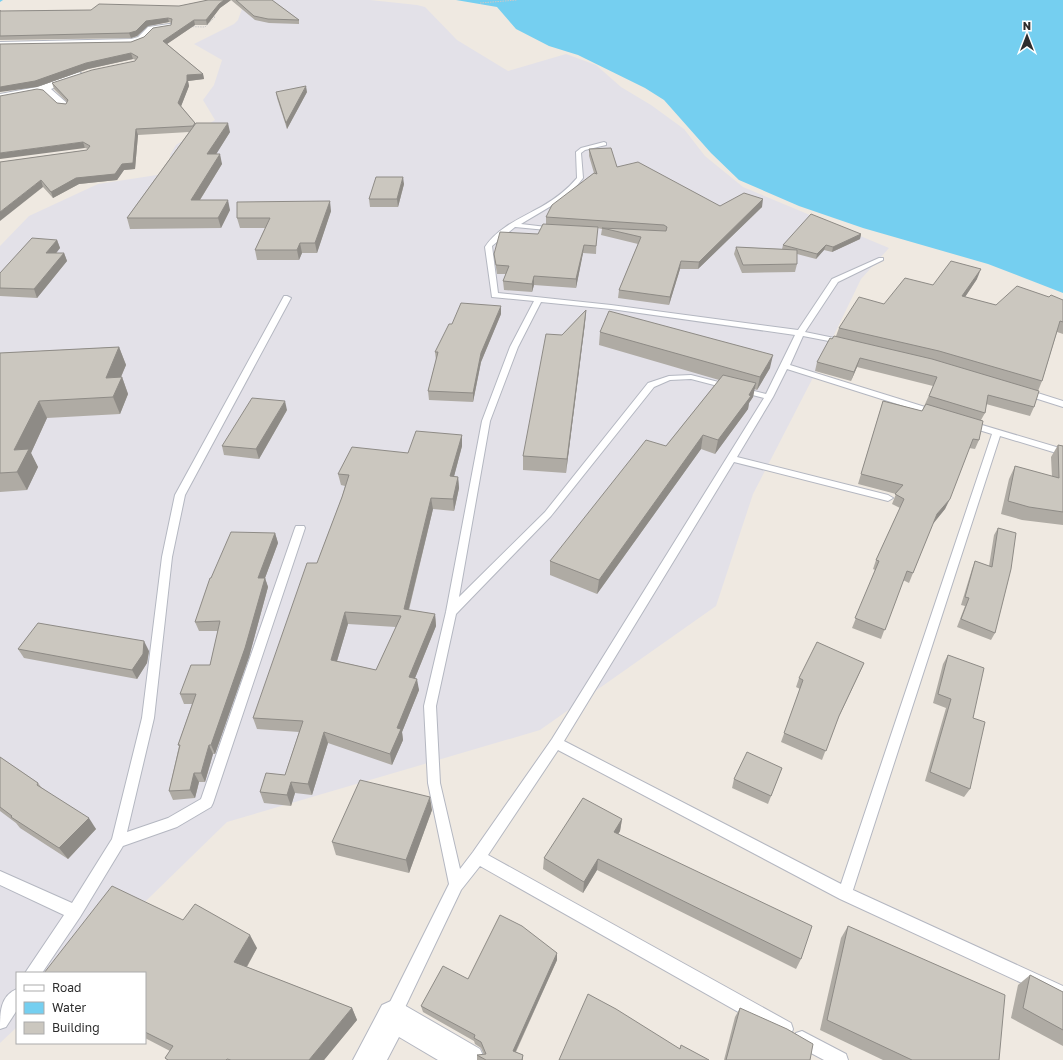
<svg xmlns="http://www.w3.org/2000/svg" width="1063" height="1060" font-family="'Golos Text',sans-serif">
	<rect width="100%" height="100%" fill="#efe9e1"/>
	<!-- industrial -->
	<path fill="#e3e1e8" d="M267,0H370L417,5L425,7L457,40L508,71L566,54L596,65L621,87L651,105L684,129L705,156L743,187L889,248L861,279L820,364L753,494L716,606L540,730L227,822L72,973H17V1027L0,1043V246L29,216L98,184L157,175L171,163L170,155L176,145L215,120L203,100L214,85L222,60L194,44L234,24L238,20L243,6Z"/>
	<!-- water -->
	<path fill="#75cff0" d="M456,0H1063V293L988,264L863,228L799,206L739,180L711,153L664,100L645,88L578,55L549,46L516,29L497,7Z"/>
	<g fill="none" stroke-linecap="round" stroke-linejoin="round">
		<!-- stream -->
		<path fill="#75cff0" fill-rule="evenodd" d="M0,0H3L0,2Z"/>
		<!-- service casing -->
		<g stroke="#b4b7c1" stroke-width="2">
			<g id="service">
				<path d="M604,142L606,143V145L585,150L581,153L583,178C567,200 543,210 521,224L555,228L557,229V231L515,227L492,246L498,293L611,305L798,330L832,279L879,258H883V260L838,282L805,332L844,340V344L803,336L790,365L938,411L939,413L935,416L932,415L787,369L773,397L737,457L888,495L893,498L888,501L734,462L564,741L841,884L992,434L966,426L965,424L969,421L972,422L1063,449V455L1000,436L853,890L1063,986V1002L840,899L558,750L488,855L791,1023L793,1029L791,1035L785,1037L779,1035L480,866L461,890L399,1020L393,1022L387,1020L385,1014L387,1008L449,884L428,783L424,706L446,612L482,421L510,347L534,301L492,297L485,247C497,228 521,218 541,207C555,199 567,190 577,178L576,152L581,148ZM541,302L611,309L795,335L766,394L691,375L669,376L648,383L545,512L459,597L490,421L518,347ZM691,379L764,398L552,739L473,852L460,869L440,783L436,706L456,614L551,516L654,387L670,380Z"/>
				<path d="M284,296H287L291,298L185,495L172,557L154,718L127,832L168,818L201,799L295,528L296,526H304L305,528L213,803L211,807L177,827L123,846L80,917L42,973H25L64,915L0,885V871L72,903L112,839L142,718L162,557L175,495Z"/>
				<path d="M1025,389L1063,401V407L1022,394L1021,392L1022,390Z"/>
				<path d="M17,989V1010L6,1027L0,1029C0,1013 0,996 17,989Z"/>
				<path d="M802,1031L846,1054L848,1060H824L796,1045L794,1039L796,1033Z"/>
			</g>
		</g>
		<!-- minor casing -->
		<g stroke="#b4b7c1" stroke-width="2">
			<g id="minor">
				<path d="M169,24H172V28L154,31L144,41L132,45L0,48V42L131,39L138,37L148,27Z"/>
				<path d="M79,72L84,75L82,77L51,89L68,104L69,106L68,108H60L46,94L39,93L0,100V94L37,87Z"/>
				<path d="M393,1000L404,1005L480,1049L485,1060H438L399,1037L387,1060H353L382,1005Z"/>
			</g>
		</g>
		<!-- path -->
		<g stroke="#c9c9c9" stroke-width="1" stroke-dasharray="1.5 1" stroke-linecap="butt">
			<path d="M480,3L517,0"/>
			<path d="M215,17L205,27L169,26L181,18Z"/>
		</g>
		<!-- service -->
		<use href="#service" fill="#fff" fill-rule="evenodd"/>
		<!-- minor -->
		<use href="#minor" fill="#fff" fill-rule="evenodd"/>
	</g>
	<!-- wall -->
	<g fill="#afaba4" fill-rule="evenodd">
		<path d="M208,0H272L299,20V24L269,23L255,20L231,0L220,8L207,25H195L167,44L203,74L204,79L188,81L189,86L181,106L195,123L230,132L216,154L222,164L200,200L230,210L221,228L130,229L127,218L189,132L138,135L135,169L124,170L117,180L79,184L53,198L43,187L0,162L87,150L88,149L85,148L57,103L66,104L67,102L54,89L52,83L135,61L136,60L133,59L88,69L37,87L131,42L144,37L171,25V23L169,22L148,26L137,36L131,38L0,40V10V11L91,10L179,6Z"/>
		<path d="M276,92H307L287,129L277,98Z"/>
		<path d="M589,149L617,167L720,206L762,207L698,269H680L669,305L618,298L619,290L638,244L601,235L602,229L597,228L596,254L583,253L576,288L534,285L532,292L504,290L503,281L506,274H497L495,261L494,254L538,234L546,224V217L594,173L589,156Z"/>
		<path d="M404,184L398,207H370L369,199Z"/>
		<path d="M331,211L317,253H302L299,260H257L255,250L265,228H240L237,218Z"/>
		<path d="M861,234L860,239L832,252L824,250L816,259L797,254V264L795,272L742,273L734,254L736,247L782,249L783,245Z"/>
		<path d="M57,240L60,248L56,253H64L67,261L37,298L0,296V273Z"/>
		<path d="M977,279L965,297L996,305L1049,297L1063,300V334L1057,332L1042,381L1038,391L1034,407L1030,416L986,404L985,413L981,420L979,440L975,449L969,448L945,509L933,523L909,583L903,580L881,639L852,628L875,570L873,569L876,560L900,508L892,504L896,494L858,484L883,401L922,411L933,386L857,367L851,381L815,371L817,362L832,339L836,336L839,328L884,304L933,285Z"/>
		<path d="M586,310L585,323L566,473L523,470V456L562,335Z"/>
		<path d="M501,314L481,362L473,402L429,400L428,391L436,360L435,352L452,324Z"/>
		<path d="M600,332L770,368L757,390L754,389L753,397L749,403L748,409L715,454L701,449L597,594L550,575V561L666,446L719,380L599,345Z"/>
		<path d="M119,347L126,365L121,377H122L128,394L120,414L47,418L31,453L38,467L27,490L0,492V353Z"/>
		<path d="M287,410L259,459L224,455L222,446Z"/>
		<path d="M462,435V446L454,476L458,477L459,488L454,511L433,509L409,610L435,614L436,626L415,678L419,690L402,732L403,740L392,765L328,743L312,795L295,793L291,806L264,803L260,792L285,775L299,732L257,729L253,718L317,563L342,497L345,486L341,485L338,474L408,453ZM348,624L396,627L376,670L337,661Z"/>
		<path d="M1058,445L1063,446V525L1022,520L1001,514L1009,479L1015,466L1052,477L1051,457Z"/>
		<path d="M998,528L995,633L991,640L957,627L965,606L961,605L972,569L975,561L989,566L994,535Z"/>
		<path d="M275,533L278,543L265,578L268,587L249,657L215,754H213L205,782H199L195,798L173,800L169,791L179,746L178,745L192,704H184L180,694L210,665L218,631H199L195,622L211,578Z"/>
		<path d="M18,649L149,651L147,663L137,679L24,658Z"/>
		<path d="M948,655L973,718L970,789L964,797L925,781L946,708L933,703L943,664Z"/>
		<path d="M864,663L837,720L822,760L781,742L800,689L796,687L799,678Z"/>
		<path d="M0,757L38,783L41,787L96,829L68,859L20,828L16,823L0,811Z"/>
		<path d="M782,768L768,804L732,788L734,779Z"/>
		<path d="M432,810L409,873L336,855L332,842Z"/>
		<path d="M622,819L620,831L618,834L801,959L796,969L597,870L583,893L543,869L544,858Z"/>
		<path d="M183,920L257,948L247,967L352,1008L357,1020L324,1060H167L165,1058L170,1051L145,1038V973Z"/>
		<path d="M848,926L999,1060H883L820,1030L841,938Z"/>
		<path d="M557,960L516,1052L523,1055V1060H477V1055H484L481,1048L475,1044L474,1041L423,1012L421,1006L468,979Z"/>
		<path d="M1030,975L1063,992V1046L1011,1018L1018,985Z"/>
		<path d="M740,1008L810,1060H724L735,1017Z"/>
	</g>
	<!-- shaded-wall -->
	<g fill="#8e8b86">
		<path d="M224,0H231L220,8L207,25L206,20L219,4Z"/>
		<path d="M168,18L169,22L148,26L137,36L131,38L129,33L146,21Z"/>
		<path d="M194,20L195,25L164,46L163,41Z"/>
		<path d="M131,53L133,59L88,69L37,87L0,92V87L86,63Z"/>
		<path d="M203,74L204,79L188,81L189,86L180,109L178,103L187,75Z"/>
		<path d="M306,86L307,92L287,129L286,123Z"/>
		<path d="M228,123L230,132L210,164L207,154Z"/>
		<path d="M136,129L138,135L135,169L124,170L117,180L79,184L53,198L51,192Z"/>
		<path d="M83,142L85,148L0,159V153Z"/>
		<path d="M220,154L222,164L193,211L191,200Z"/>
		<path d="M403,177L404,184L398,207L397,199Z"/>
		<path d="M41,180L43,187L0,221V212Z"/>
		<path d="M763,199L762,207L698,269L699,262Z"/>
		<path d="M228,200L230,210L221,228L218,218Z"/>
		<path d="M330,201L331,211L317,253L315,243Z"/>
		<path d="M861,234L860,239L832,252L833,247Z"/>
		<path d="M57,240L60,248L50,261L46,253Z"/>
		<path d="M300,243L302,253L299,260L297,250Z"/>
		<path d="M584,245L583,253L576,288V279Z"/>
		<path d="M826,245L824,250L816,259L817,254Z"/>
		<path d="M64,253L67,261L37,298L34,289Z"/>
		<path d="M681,261L680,269L669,305L670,297Z"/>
		<path d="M981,269L977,279L959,306L962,296Z"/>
		<path d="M534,276V285L532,292V284Z"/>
		<path d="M501,306V314L481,362L473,402V393L481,353Z"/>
		<path d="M586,310L585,323L566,473L567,459Z"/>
		<path d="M119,347L126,365L113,395L106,378Z"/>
		<path d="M773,355L770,368L757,390L760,377Z"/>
		<path d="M860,358L857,367L851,381L854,372Z"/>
		<path d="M122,377L128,394L120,414L113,397Z"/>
		<path d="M756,383L753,397L749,403L748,409L715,454L718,440L749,395Z"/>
		<path d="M39,401L47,418L31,453L38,467L27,490L17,472L14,450Z"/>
		<path d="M285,401L287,410L259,459L256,449Z"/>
		<path d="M462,435V446L451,488L450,476Z"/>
		<path d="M703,435L701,449L597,594L599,580Z"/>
		<path d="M458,477L459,488L454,511L453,499Z"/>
		<path d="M431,498L433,509L406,620L404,609Z"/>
		<path d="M950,499L945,509L933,524L937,514Z"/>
		<path d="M275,533L278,543L265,578L268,587L249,657L215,754L211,745L258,578Z"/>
		<path d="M345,612L348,624L334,671L331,660Z"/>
		<path d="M435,614L436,626L411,688L409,677Z"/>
		<path d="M144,641L149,651L147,663L137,679L132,670Z"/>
		<path d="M864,663L860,672L835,725L839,716Z"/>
		<path d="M417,679L419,690L402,732L403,740L392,765L390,754L397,728Z"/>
		<path d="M324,732L328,743L312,795L308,784Z"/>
		<path d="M209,745L213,754L205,782L201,773Z"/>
		<path d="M194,773L199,782L195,798L190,790Z"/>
		<path d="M291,782L295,793L291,806L287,795Z"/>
		<path d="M430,797L432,810L409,873L406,860Z"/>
		<path d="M89,818L96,829L68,859L59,848Z"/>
		<path d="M622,819L620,831L613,843L614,832Z"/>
		<path d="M598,859L597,870L583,893L584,882Z"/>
		<path d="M250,935L257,948L242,975L234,962Z"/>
		<path d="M557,953V960L513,1057V1051Z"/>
		<path d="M352,1008L357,1020L324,1060H309Z"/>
	</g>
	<!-- building -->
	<g fill="#cbc7bf" stroke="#8e8b86" fill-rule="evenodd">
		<path d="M208,0H224L219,4L206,20H194L163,41L203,74L187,75V81L178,103L195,123L193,126L136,129L133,163L122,164L115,174L76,178L51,192L41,180L0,212V162L87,150L90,146L83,142L0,153V96L37,89L43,90L57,103L66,104L68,100L52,83L92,70L135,61L138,57L131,53L86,63L35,81L0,87V44L131,42L144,37L153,28L171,25L172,19L168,18L146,21L136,31L129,33L0,36V10V11L91,10L99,4L179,6Z"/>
		<path d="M236,0H272L299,20L268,19L254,16Z"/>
		<path d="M306,86L286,123L276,92Z"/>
		<path d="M196,123H228L207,154H220L191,200H228L218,218H127Z"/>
		<path d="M611,148L617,167L638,162L720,206L744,193L763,199L699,262L681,261L670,297L619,290L641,237L602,228L666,231L667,227L664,225L546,217L552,205L594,173L597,174L589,149Z"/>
		<path d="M376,177H403L397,199H369Z"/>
		<path d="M330,201L315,243H300L297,250H255L270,218H237V202Z"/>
		<path d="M811,214L861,234L833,247L826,245L817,254L783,245Z"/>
		<path d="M543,224L598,227L596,246L584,245L576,279L534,276L532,284L503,281L509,266L496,265L494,254L500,232L538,234Z"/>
		<path d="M32,238L57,240L46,253H64L34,289L0,288V273Z"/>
		<path d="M736,247L797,250V264L743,265Z"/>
		<path d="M951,261L981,269L962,296L996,305L1017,286L1049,297L1051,295L1063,300V322L1060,321L1042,381L939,351L839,328L859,297L884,304L905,278L933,285Z"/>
		<path d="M461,303L501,306L481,353L473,393L428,391L438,352H435L449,324H452Z"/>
		<path d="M586,310L567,459L523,456L546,334L562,335Z"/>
		<path d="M609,311L773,355L760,377L600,332Z"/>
		<path d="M834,336L932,359L1039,391L1034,407L988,395L985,413L929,396L937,377L860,358L854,372L817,362L830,338L832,339Z"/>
		<path d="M119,347L106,378L122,377L113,397L39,401L14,450L29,449L17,472L0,473V353Z"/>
		<path d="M723,375L756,383L749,395L751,396L718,440L703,435L599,580L550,561L646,440L666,446Z"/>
		<path d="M252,398L285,401L256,449L222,446Z"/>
		<path d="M883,401L922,411L926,404L983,421L979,440L973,439L950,499L937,514L913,573L907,571L885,630L855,618L879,561L876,560L904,499L895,494L903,485L861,474Z"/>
		<path d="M416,431L462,435L450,476L458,477L453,499L431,498L404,609L435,614L409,677L417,679L397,728L401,729L390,754L324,732L308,784L291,782L287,795L260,792L266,773L285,775L303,721L253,718L307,563H317L342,497L349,475L338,474L352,447L408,453ZM345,612L401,616L376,670L331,660Z"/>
		<path d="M1058,445L1063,446V512L1029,507L1008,501L1015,466L1059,478Z"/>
		<path d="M998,528L1016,533L1011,569L995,633L961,619L969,598L965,597L975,561L992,567Z"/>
		<path d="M231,532L275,533L258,578H265L245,648L211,745H209L201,773H194L190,790L169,791L180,745H178L196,694H180L191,665H210L220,621L195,622L210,578H211Z"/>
		<path d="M38,623L144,641L143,654L132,670L18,649Z"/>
		<path d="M817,642L864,663L839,716L826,751L784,733L803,680L799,678Z"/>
		<path d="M948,655L984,668L973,718L985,722L970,789L930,772L951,699L938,694Z"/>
		<path d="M747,752L782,768L771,796L734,779Z"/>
		<path d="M0,757L38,783L37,785L89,818L59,848L11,817L12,816L0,807Z"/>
		<path d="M360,780L430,797L406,860L332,842Z"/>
		<path d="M583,798L622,819L614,832L812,926L801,959L598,859L584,882L544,858Z"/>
		<path d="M112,886L183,920L195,904L250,935L234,962L352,1008L309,1060H231L227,1059L226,1060H168L165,1058L173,1046L145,1032V973H44Z"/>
		<path d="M500,915L522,926L557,953L513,1051L523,1055L522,1060H486L477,1055L486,1054L481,1042L474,1038L475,1035L421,1006L443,966L468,979Z"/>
		<path d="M848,926L1005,995L999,1060H912L827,1020Z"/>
		<path d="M1030,975L1063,992V1030L1023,1008Z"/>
		<path d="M588,994L616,1009L680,1049L681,1045L709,1060H559Z"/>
		<path d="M740,1008L787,1029L813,1044L810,1060H726Z"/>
	</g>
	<!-- legend -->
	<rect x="16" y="972" width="130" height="72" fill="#ffffff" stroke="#ababab"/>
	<rect x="24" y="985" width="20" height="6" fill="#ffffff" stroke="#ababab"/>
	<text x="52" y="992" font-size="12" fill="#2e2e2e">Road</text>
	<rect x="24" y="1002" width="20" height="12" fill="#75cff0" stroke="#ababab"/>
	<text x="52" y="1012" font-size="12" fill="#2e2e2e">Water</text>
	<rect x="24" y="1022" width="20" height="12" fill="#cbc7bf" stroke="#ababab"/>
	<text x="52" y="1032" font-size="12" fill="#2e2e2e">Building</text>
	<!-- north arrow -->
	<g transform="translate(1027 36)" stroke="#ffffff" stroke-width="3" paint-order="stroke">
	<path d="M0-3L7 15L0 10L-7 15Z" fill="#2e2e2e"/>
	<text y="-6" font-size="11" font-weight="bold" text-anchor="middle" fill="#2e2e2e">N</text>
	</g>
</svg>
